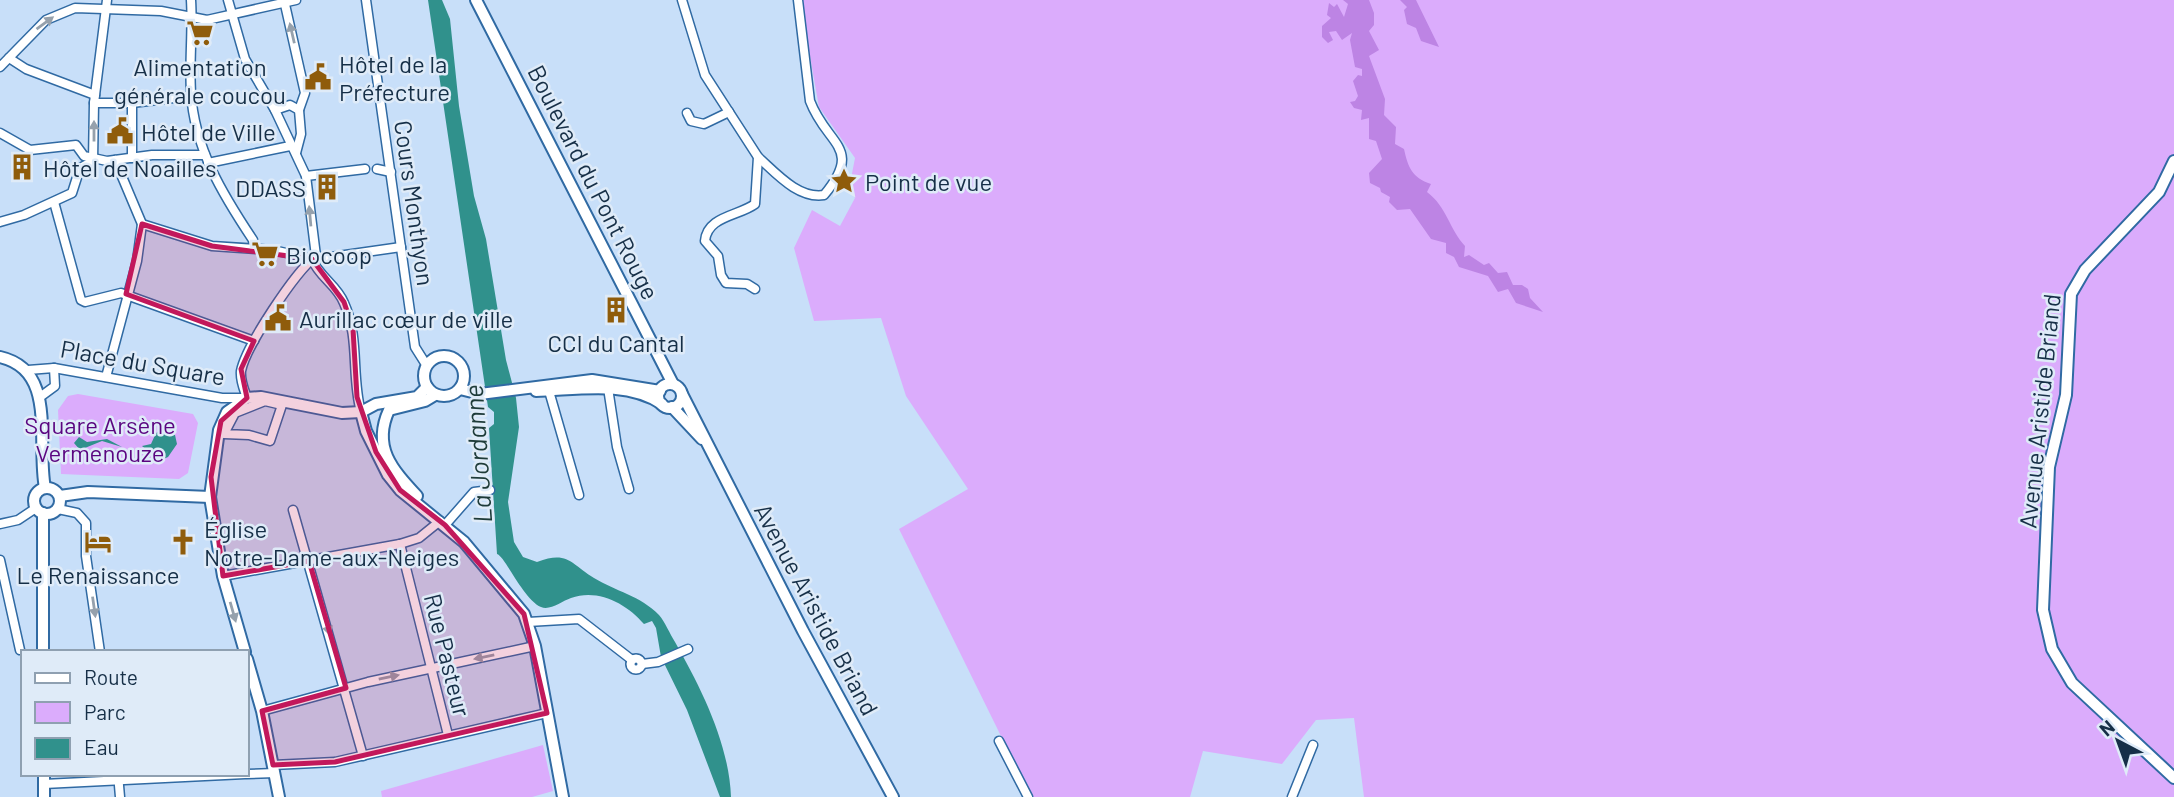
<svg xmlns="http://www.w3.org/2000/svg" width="2174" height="797" font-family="Barlow,sans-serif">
	<rect width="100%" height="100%" fill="#c8dff9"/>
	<!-- green -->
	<g fill="#dbacfc">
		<path d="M800,0H2174V797H1364L1354,718L1316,720L1282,764L1203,751L1190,797H1031L899,529L968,489L906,396L881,318L814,321L794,248L812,210L840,226L855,198L849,189L855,158L819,107Z"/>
		<path d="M78,394L193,414L198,423L188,473L179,479L61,474L58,410L68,396Z"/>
		<path d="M543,745L553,791L532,797H382L381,791Z"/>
	</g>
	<!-- forest -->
	<g fill="#bd84e4">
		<path d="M1343,0H1369L1374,13V25L1369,31L1379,50L1369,56L1385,99L1384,115L1396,127L1395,144L1404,149C1408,167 1412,178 1431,184L1427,192C1447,207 1449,229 1465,246L1464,257L1469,255L1484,265L1489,263L1498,273L1507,272L1513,285H1522L1528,289L1530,298L1543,312L1516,303L1508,289L1498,292L1488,276L1459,267L1454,257L1446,253V243L1431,239L1410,209L1397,210L1389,202L1390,197L1381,192L1380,188L1370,183L1369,173L1382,159L1376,141L1369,139V118L1361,120L1362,110L1354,108L1350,102L1355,101L1358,96L1353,81L1358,75L1362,76V69L1355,67L1350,40L1352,33L1342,40L1336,31L1329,32L1333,40L1328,43L1322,37V26L1331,18L1327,15L1329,3L1334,7L1337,4L1344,17L1348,4Z"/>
		<path d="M1400,0H1416L1439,47L1421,41L1416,28L1407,24L1404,10L1407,7Z"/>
	</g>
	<!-- water -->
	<g fill="#30918c">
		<path d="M428,0H442L450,19L459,106L474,196L486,239L506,360L516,398L519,427L508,502L514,542L523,557L537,562C568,550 571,564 594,578C615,591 641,596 659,615C665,622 670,634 675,642C701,688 729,743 731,797H720L687,710L661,657L656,628L652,621L644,624C627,604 598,588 571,598C562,601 550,611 541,607C523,599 505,556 497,554L489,428L494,424V412L488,407Z"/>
		<path d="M163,428L175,435L177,444L168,457L159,461L142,446L151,444L156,433Z"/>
		<path d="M79,437L87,442L107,439L122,447L102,441L80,450L74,443Z"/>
	</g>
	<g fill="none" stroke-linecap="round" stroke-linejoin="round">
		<!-- street casing -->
		<g stroke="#306aa3" stroke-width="11">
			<g id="street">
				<path d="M191,0C193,31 189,61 191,92C194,148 223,195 253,240L254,248"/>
				<path d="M228,0L245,59L275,110L306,176L316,256"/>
				<path d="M284,0L305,93L299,110"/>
				<path d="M366,0L415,347L427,366"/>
				<path d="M682,0L705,75L758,157L755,204C739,216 707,216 705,241L718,256L721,275L726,283L747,284L755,289"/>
				<path d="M9,58L26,69L95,95"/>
				<path d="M0,67L46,20L75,8L161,11L207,20L296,0"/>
				<path d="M94,103H132L191,96"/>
				<path d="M275,110L290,105L299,110L301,134L296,153"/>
				<path d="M687,113L691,121L704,124L729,112"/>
				<path d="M0,133L30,150L76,145L84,156L107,161L152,155H205"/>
				<path d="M758,157C776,173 798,199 824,195C864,147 827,146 810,101L798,0"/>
				<path d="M132,158V103"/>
				<path d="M208,163L290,146"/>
				<path d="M377,169L391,172"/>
				<path d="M306,176L365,169"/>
				<path d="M54,202L81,300L85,302L121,293L254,341"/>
				<path d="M0,222L24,215L72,193L80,168L93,161L94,103L107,0"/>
				<path d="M142,224L212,246L273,250L312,259"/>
				<path d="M316,256L324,258L401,247"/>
				<path d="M312,259C319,277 337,285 344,303C360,338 351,376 361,412"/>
				<path d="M28,370L54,368L222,398H247C244,389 240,381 241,371C246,346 295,272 316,256"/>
				<path d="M106,377L137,261L142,224L115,160"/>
				<path d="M608,388L617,447L629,489"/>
				<path d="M549,391L579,495"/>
				<path d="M40,397L55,386L54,368"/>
				<path d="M265,401L282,405L270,441L249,435L224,434L235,413Z"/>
				<path d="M58,509L77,513L86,523V556L100,652"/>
				<path d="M293,510L363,756"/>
				<path d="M0,524L18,520L36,508"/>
				<path d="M445,525L474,492L490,490"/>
				<path d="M400,544L448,735"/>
				<path d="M0,560L20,650"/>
				<path d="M223,576L400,544L419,538L440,521"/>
				<path d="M528,622L579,619L632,660"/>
				<circle cx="636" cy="664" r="5.5"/>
				<path d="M642,664L658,662L688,649"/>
				<path d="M262,711L368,682L535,646"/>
				<path d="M999,741L1028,797"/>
				<path d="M273,765L335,762L547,713"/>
				<path d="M118,774L120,797"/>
				<path d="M247,774L275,773"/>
				<path d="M44,784L245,774"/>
				<path d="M1292,797L1313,745"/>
			</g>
		</g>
		<!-- secondary casing -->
		<g stroke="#306aa3" stroke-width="14">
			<g id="secondary">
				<path d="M476,0L673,384"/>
				<path d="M2174,161L2159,192L2085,270L2071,294L2066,395L2049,467L2043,610L2052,649L2072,683L2174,778"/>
				<circle cx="444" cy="376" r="20"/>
				<path d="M0,357C58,370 36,442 45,488"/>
				<circle cx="670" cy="396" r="12"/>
				<path d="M460,389L480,394L592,380L660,391"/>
				<path d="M536,391C577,390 626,380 662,404"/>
				<path d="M682,394L803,631L893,797"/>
				<path d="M672,407L702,439"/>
				<path d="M361,412L366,431L388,475L400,490L464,542L524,614L535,646L563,797"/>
				<circle cx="47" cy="501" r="13"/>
				<path d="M60,496L88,492L210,497"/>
				<path d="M417,496C392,469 372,447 389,410L425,401L435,395"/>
				<path d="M43,652V513"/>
				<path d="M245,652L223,576L210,497L219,430L227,412L247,398L261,397L342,413L361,412L376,404L417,397L427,387"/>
				<path d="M247,659L262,711L279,797"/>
				<path d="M44,774V797"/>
			</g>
		</g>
		<!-- street -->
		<use href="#street" stroke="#fff" stroke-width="8"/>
		<!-- secondary -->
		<use href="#secondary" stroke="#fff" stroke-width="10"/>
	</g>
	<!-- one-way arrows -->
	<defs><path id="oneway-solid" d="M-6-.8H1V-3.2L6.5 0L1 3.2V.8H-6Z" transform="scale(1.75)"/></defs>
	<g fill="#96a1ac">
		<use href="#oneway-solid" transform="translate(45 23) rotate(-36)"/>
		<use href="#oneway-solid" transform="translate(292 33) rotate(-103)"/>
		<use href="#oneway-solid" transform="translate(94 131) rotate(-90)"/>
		<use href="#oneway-solid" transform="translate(310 216) rotate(-95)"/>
		<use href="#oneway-solid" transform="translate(94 607) rotate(82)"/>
		<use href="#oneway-solid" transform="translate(233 612) rotate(74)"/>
		<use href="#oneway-solid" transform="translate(327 625) rotate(74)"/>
		<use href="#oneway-solid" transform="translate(484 657) rotate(168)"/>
		<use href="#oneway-solid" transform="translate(389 677) rotate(-12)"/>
	</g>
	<!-- marked area -->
	<path fill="#c2185b" fill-opacity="0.2" stroke="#c2185b" stroke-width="5" stroke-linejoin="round" d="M142,224L212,246L312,259L344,302L353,329L357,397L376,452L400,490L445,525L524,614L547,713L335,762L273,765L262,711L346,688L309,561L223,576L211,477L221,421L247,398L241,369L254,341L126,294Z"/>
	<!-- icons -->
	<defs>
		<g id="supermarket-bare" transform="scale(2.1)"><path d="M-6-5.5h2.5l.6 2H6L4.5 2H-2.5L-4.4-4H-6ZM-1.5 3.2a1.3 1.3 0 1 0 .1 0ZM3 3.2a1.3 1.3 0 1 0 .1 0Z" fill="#8f5c0b" stroke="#dfebf8" stroke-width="2.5" paint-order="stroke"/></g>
		<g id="civic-bare" transform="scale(2.1)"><path d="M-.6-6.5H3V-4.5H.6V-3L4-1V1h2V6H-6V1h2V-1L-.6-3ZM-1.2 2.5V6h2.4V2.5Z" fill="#8f5c0b" stroke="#dfebf8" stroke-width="2.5" paint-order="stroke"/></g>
		<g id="building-bare" transform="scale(2.1)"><path d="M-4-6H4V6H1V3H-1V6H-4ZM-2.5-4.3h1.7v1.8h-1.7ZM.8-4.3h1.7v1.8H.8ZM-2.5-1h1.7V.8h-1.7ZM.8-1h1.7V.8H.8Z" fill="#8f5c0b" stroke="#dfebf8" stroke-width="2.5" paint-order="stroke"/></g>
		<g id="sight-bare" transform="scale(2.1)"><path d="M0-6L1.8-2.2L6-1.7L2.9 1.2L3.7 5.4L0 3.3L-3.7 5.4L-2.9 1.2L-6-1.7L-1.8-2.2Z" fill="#8f5c0b" stroke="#dfebf8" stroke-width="2.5" paint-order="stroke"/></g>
		<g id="hotel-bare" transform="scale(2.1)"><path d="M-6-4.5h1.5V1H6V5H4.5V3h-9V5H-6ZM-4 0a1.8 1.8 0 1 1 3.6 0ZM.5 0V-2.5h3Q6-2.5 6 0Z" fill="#8f5c0b" stroke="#dfebf8" stroke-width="2.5" paint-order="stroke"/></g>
		<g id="church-bare" transform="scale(2.1)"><path d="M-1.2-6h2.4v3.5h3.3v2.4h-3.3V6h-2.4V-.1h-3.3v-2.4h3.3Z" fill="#8f5c0b" stroke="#dfebf8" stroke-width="2.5" paint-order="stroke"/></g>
	</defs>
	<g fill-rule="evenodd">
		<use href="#supermarket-bare" x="200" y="33"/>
		<use href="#civic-bare" x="318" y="77"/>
		<use href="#civic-bare" x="120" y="131"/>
		<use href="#building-bare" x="22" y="167"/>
		<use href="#sight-bare" x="844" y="181"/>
		<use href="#building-bare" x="327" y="187"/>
		<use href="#supermarket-bare" x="265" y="254"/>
		<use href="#building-bare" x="616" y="310"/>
		<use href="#civic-bare" x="278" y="318"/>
		<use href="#hotel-bare" x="98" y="542"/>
		<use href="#church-bare" x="183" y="542"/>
	</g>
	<g text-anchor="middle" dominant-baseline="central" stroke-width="5" stroke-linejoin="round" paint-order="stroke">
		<!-- poi labels -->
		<g font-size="24" fill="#162f47" stroke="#dfebf8" text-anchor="start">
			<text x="339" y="63">Hôtel de la<tspan x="339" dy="28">Préfecture</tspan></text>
			<text x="200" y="66" text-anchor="middle">Alimentation<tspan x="200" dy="28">générale coucou</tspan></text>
			<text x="141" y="131">Hôtel de Ville</text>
			<text x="43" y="167">Hôtel de Noailles</text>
			<text x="865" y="181">Point de vue</text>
			<text x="306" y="187" text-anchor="end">DDASS</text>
			<text x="286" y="254">Biocoop</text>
			<text x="299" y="318">Aurillac cœur de ville</text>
			<text x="616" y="342" text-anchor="middle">CCI du Cantal</text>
			<text x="204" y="528">Église<tspan x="204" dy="28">Notre-Dame-aux-Neiges</tspan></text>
			<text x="98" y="574" text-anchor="middle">Le Renaissance</text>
		</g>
		<!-- street labels -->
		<g font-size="24" fill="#162f47" stroke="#dfebf8">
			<text transform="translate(594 182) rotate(63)">Boulevard du Pont Rouge</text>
			<text transform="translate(415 203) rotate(82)">Cours Monthyon</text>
			<text transform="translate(143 362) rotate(10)">Place du Square</text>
			<text transform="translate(2039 411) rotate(-84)">Avenue Aristide Briand</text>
			<text transform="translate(817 609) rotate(62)">Avenue Aristide Briand</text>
			<text transform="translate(448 655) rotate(76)">Rue Pasteur</text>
		</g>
		<!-- park labels -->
		<g font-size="24" fill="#5a0580" stroke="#dfebf8">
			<text x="100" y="424">Square Arsène<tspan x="100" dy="28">Vermenouze</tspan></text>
		</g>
		<!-- water labels -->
		<g font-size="26" font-style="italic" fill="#1e3b39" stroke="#dfebf8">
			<text transform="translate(477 454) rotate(-94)">La Jordanne</text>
		</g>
	</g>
	<!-- legend -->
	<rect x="21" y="650" width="228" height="126" fill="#dfebf8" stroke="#8fa0b1" stroke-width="2"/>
	<rect x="35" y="673" width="35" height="10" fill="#ffffff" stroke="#8fa0b1" stroke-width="2"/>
	<text x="84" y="685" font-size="21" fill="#162f47">Route</text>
	<rect x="35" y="702" width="35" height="21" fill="#dbacfc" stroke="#8fa0b1" stroke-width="2"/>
	<text x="84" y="720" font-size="21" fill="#162f47">Parc</text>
	<rect x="35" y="738" width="35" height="21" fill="#30918c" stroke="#8fa0b1" stroke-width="2"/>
	<text x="84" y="755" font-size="21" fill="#162f47">Eau</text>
	<!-- north arrow -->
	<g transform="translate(2118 741) rotate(319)" stroke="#dfebf8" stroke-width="5" paint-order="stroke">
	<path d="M0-5L12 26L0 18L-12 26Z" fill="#162f47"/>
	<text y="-10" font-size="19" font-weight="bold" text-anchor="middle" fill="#162f47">N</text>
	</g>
</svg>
